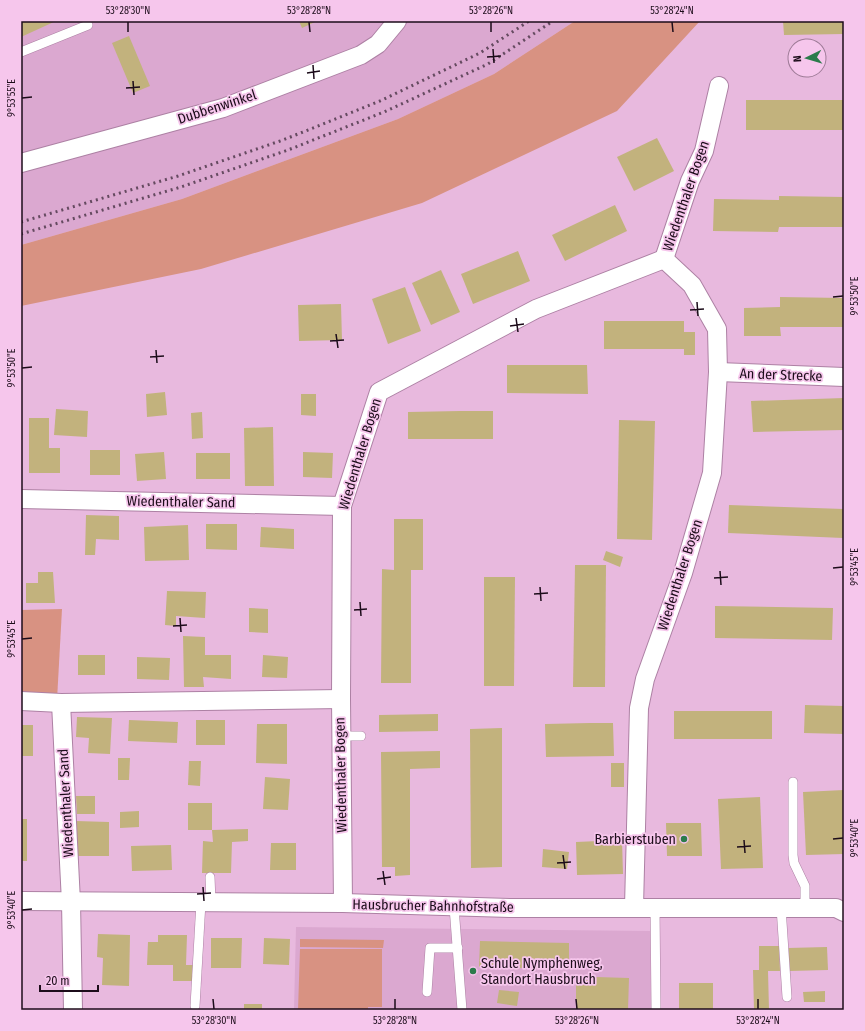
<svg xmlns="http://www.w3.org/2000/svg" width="865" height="1031" font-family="'Fira Sans Condensed',sans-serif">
	<rect width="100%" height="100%" fill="#e8b9de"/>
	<!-- built -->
	<g fill="#dba8d0">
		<path d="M21,21H575L494,74L398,119L182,199L21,245Z"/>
		<path d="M296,927L650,931L651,1010H294Z"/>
	</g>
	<!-- green -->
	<g fill="#d89282">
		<path d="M575,21H700L617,111L422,203L201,269L21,306V245L182,199L398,119L494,74Z"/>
		<path d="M62,609L57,700L21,698V610Z"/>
		<path d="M300,939L384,940L383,948L300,947Z"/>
		<path d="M300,949H382V1007H368V1010H298Z"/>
	</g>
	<!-- building -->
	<g fill="#c2b27d">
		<path d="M21,21H56L21,37Z"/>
		<path d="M299,21H317L302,28Z"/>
		<path d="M783,21H844V34L784,35Z"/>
		<path d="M129,36L150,86L133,93L112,43Z"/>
		<rect x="746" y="100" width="98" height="30"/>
		<path d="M657,138L674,171L634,191L617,157Z"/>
		<path d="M779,196L844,197V227H779L778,232L713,231L714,199L779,200Z"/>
		<path d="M615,205L627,231L565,261L552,235Z"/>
		<path d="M518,251L530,281L473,304L461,274Z"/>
		<path d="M441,270L460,312L431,325L412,283Z"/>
		<path d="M405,287L421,331L388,344L372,299Z"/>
		<path d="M780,297L844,298V327H780L781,336H744V308L780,307Z"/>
		<path d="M341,304L342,340L299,341L298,305Z"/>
		<path d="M604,321H684V332H695V355H684V349H604Z"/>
		<path d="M507,365H587L588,394L507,393Z"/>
		<path d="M165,392L167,415L147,417L146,394Z"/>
		<path d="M301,394H316V416L301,415Z"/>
		<path d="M844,398V430L753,432L751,401Z"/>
		<path d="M56,409L88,411L87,437L54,435Z"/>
		<path d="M460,411H493V439H408V412Z"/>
		<path d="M202,412L203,438L192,439L191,413Z"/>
		<path d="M29,418H49V448H60V473H29Z"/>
		<path d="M619,420L655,421L652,540L617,539Z"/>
		<path d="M273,427L274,486H245L244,428Z"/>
		<rect x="90" y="450" width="30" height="25"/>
		<path d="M164,452L166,479L137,481L135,454Z"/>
		<path d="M303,452L333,453L332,478L303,477Z"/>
		<rect x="196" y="453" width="34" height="26"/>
		<path d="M729,505L844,509L843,538L728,533Z"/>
		<path d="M86,515L119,516V540L96,539L95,555H85Z"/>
		<path d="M394,519H423V570H411V683H381L382,569L394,570Z"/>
		<path d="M206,524H237V550L206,549Z"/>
		<path d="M188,525L189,560L145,561L144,527Z"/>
		<path d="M261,527L294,529V549L260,547Z"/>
		<path d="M606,551L623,557L620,567L603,560Z"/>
		<path d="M575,565H606L605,687H573Z"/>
		<path d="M38,572H53L55,603H26V583H38Z"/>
		<path d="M484,577H515L514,686H484Z"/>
		<path d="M167,591L206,592L205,618L176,616V626L165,625Z"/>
		<path d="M715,606L833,608L832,640L715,638Z"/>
		<path d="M249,608L268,609V633L249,632Z"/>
		<path d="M183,636L205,637V655H231V679L203,677L204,687H184Z"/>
		<rect x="78" y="655" width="27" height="20"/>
		<path d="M263,655L288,657L287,678L262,677Z"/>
		<path d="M137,657L170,658L169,680L137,679Z"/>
		<path d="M805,705L844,706V734L804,733Z"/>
		<rect x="674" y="711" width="98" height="28"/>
		<path d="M438,714V731L379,732V715Z"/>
		<path d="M77,717L112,718L110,754L88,753L89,738L76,737Z"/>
		<path d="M129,720L178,722L177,743L128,741Z"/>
		<rect x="196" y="720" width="29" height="25"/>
		<path d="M590,723H613L614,756L546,757L545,724Z"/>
		<path d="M257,724H287V764L256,763Z"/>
		<rect x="21" y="725" width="12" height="31"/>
		<path d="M502,728V867L471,868L470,729Z"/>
		<path d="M440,751V768L410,769V875L395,876V867H382L381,752Z"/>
		<path d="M118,758H130L129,780H118Z"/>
		<path d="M189,761H201L200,786L188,785Z"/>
		<rect x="611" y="763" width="13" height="24"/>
		<path d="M265,777L290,779L288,810L263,809Z"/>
		<path d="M844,790V854L806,855L803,792Z"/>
		<path d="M76,796H95V814H77Z"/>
		<path d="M760,797L763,868L721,869L718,799Z"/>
		<rect x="188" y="803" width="24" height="27"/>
		<path d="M139,811V827L120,828V812Z"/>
		<rect x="21" y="819" width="6" height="42"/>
		<path d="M76,821L109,822V856H75Z"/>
		<path d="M666,823H701L702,856H667Z"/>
		<path d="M248,829V841L232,842L231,873H202L203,841L213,842L212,830Z"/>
		<path d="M622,840L623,874L577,875L576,842Z"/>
		<path d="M271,843H296V870H270Z"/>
		<path d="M171,845L172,870L132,871L131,846Z"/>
		<path d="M543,849L569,852L567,869L542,867Z"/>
		<path d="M98,934L130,935L129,986L102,985L103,958L97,957Z"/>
		<path d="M158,935H187L186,965H193V981H173V965H147L148,942H158Z"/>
		<path d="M211,938H242L241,968H211Z"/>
		<path d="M264,938L290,939L289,965L263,964Z"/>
		<path d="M480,941L569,943V969L479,967Z"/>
		<path d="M759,946H779L780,971H768L769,1010H754L753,970H759Z"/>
		<path d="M827,947L828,970L790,971L788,948Z"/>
		<path d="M596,977L629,978L628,1010H576V980H596Z"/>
		<rect x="679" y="983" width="34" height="27"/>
		<path d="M499,990L519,992L517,1006L497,1003Z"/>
		<path d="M825,991V1002H804L803,992Z"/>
		<rect x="244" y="1004" width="18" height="6"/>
	</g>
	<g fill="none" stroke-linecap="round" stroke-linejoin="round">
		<!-- service casing -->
		<g stroke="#ad81a4" stroke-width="10">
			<g id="service">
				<path d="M21,52L88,25"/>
				<path d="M341,736H361"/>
				<path d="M793,782V855L794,863L805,886V908"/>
				<path d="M210,877L211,902"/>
				<path d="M454,907L462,1010"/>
				<path d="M655,907L656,1010"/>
				<path d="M781,907L787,997"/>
				<path d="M427,992L430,948H458"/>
				<path d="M195,1006L201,902"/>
			</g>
		</g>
		<!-- minor casing -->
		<g stroke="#ad81a4" stroke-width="20">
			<g id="minor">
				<path d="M21,163L223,108L361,55L378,44L397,21"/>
				<path d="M664,259L690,181L704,151L719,86"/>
				<path d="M718,372L844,377"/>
				<path d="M21,499L342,506"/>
				<path d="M21,701L61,703L341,699"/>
				<path d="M61,703L71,902L73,1010"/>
				<path d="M21,901L343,903L510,908H836L844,912"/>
				<path d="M343,903L341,699L342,506L379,392L536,309L664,259"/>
				<path d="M634,907L639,708L645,679L683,573L712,473L718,372L717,329L692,285L664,259"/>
			</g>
		</g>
		<!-- service -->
		<use href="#service" stroke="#fff" stroke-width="9"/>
		<!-- minor -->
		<use href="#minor" stroke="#fff" stroke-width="18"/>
		<!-- rail -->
		<g stroke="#654a60" stroke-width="3" stroke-dasharray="2 4" stroke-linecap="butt">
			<path d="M21,222L178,176L283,140L380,101L480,53L529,21"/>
			<path d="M21,234L181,187L288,150L384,112L488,64L553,21"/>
		</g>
	</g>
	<!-- ticks -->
	<path fill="none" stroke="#1c0c1a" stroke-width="1.5" d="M128,22V32M309,22L310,32M491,22V32M672,22L673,32M493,49L494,63M487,57L501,56M313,65L314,79M307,73L320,71M133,81L134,95M126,88L140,87M22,98L32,97M833,297L843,296M697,302L698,316M690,310L704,309M516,318L518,332M510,326L524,324M336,334L338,348M330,341L344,340M156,350L157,363M150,357L164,356M22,368L32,367M833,568L843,567M720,571L721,585M714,578L728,577M540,587L541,601M534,594L548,593M360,602L361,616M354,610L367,609M180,618L181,632M173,626L187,625M22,639L32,638M833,839L843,838M744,840L745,853M737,847L751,846M563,855L565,869M557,863L571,862M383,871L385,885M377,879L391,877M203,887L204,901M197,894L211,893M22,910L32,909M213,999L214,1009M395,999V1009M576,999L577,1009M758,999V1009"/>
	<!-- markers -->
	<g fill="#2b7b4b" stroke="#f6c6ec" stroke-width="1.5">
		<circle cx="684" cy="839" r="4"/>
		<circle cx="473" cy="971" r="4"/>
	</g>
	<g text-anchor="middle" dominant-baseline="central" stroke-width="3.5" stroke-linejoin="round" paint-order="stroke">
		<!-- street labels -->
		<g font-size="14" fill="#1c0c1a" stroke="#f6c6ec">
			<text transform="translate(217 107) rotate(-18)">Dubbenwinkel</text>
			<text transform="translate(686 196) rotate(-71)">Wiedenthaler Bogen</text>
			<text transform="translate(781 375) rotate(2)">An der Strecke</text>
			<text transform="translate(360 454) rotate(-73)">Wiedenthaler Bogen</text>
			<text transform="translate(181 502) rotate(1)">Wiedenthaler Sand</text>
			<text transform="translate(680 575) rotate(-72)">Wiedenthaler Bogen</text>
			<text transform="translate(341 775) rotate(-91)">Wiedenthaler Bogen</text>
			<text transform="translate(66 803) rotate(-93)">Wiedenthaler Sand</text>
			<text transform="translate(433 906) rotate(1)">Hausbrucher Bahnhofstraße</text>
		</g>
		<!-- poi labels -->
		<g font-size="14" fill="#1c0c1a" stroke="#f6c6ec" text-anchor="end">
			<text x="676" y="839">Barbierstuben</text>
			<text x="481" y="963" text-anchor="start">Schule Nymphenweg,<tspan x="481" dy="16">Standort Hausbruch</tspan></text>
		</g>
	</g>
	<!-- border -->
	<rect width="865" height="1031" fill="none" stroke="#f6c6ec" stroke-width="44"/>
	<!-- north arrow -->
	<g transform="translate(807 58) rotate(265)"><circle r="19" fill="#f6c6ec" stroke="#9f7c98"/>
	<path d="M0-3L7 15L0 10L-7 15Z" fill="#2b7b4b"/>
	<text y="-6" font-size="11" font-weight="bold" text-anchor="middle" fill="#1c0c1a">N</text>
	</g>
	<!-- scale -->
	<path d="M40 985v6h58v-6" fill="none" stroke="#1c0c1a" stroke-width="2"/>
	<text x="46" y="985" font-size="12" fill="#1c0c1a" stroke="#f6c6ec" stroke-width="3" paint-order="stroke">20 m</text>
	<rect x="22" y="22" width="821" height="987" fill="none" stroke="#1c0c1a" stroke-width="1.5"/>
	<g font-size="10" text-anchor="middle" fill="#1c0c1a">
		<text x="128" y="14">53°28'30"N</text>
		<text x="309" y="14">53°28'28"N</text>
		<text x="491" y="14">53°28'26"N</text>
		<text x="672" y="14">53°28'24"N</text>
		<text transform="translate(11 98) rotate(-90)" y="4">9°53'55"E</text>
		<text transform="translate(854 296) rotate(-90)" y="4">9°53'50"E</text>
		<text transform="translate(11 368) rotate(-90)" y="4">9°53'50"E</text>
		<text transform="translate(854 567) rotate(-90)" y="4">9°53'45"E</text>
		<text transform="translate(11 639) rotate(-90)" y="4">9°53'45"E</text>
		<text transform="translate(854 838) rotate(-90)" y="4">9°53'40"E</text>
		<text transform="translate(11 910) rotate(-90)" y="4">9°53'40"E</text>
		<text x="214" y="1024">53°28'30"N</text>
		<text x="395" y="1024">53°28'28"N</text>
		<text x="577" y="1024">53°28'26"N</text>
		<text x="758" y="1024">53°28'24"N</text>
	</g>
</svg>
